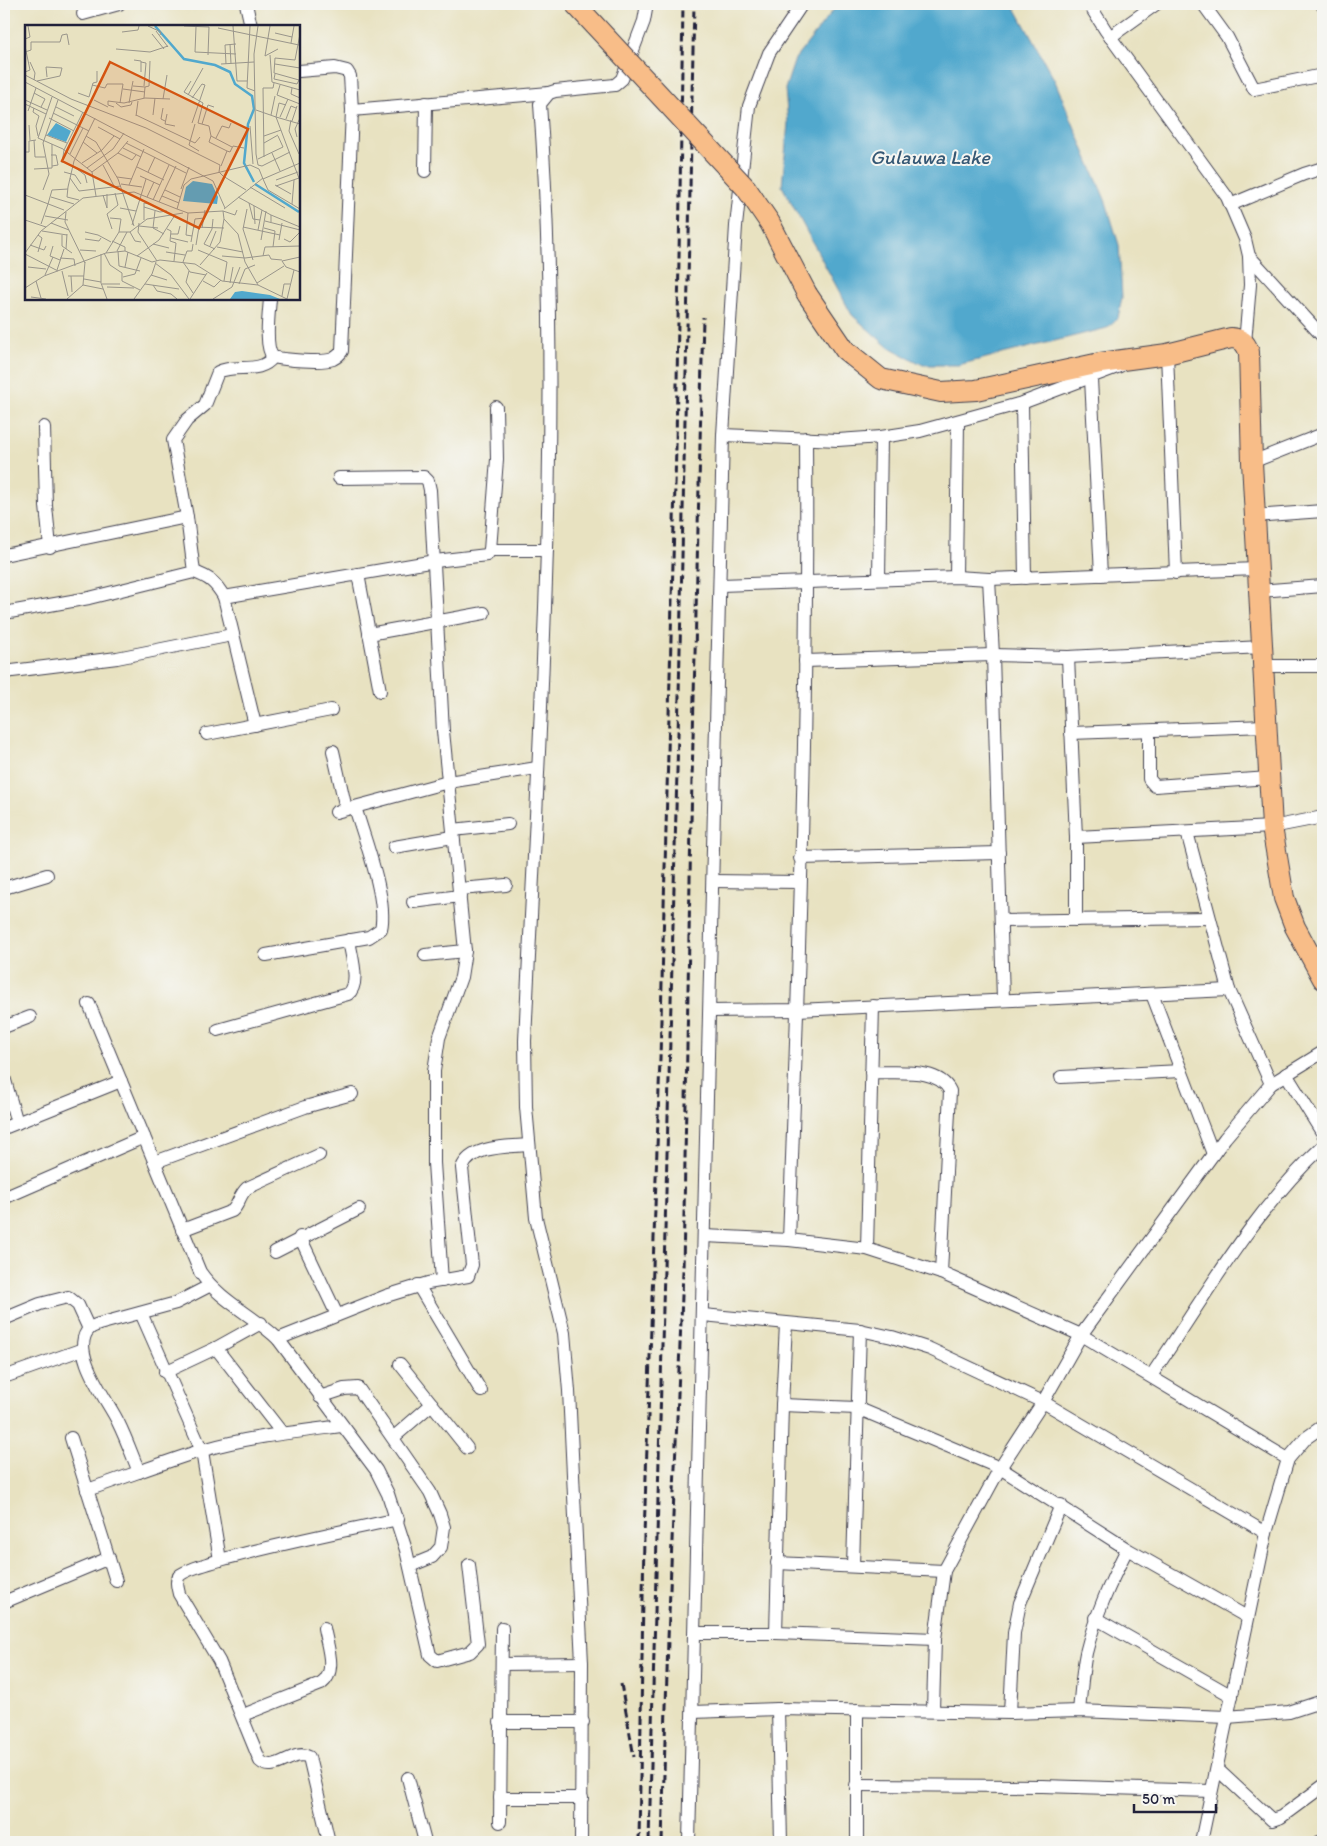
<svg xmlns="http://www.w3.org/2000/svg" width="1327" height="1846" font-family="Itim,sans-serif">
	<rect width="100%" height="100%" fill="#f6f6f2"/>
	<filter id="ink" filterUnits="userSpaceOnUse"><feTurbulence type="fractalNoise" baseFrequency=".02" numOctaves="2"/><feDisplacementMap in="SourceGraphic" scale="10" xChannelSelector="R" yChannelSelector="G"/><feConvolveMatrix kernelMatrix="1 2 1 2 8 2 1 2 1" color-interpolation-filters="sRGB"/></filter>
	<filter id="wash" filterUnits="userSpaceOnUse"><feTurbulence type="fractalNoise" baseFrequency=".0096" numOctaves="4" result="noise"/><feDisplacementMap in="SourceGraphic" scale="20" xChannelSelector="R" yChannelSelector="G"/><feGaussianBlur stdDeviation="1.12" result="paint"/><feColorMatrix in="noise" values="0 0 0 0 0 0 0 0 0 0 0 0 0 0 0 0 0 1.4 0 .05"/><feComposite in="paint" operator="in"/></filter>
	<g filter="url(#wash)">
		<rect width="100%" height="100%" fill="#e8e2c1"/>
		<!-- water -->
		<path fill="#51a8cd" stroke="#3a6584" d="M838,4H1013L1055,81L1106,202L1119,245L1122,297L1118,318L1107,328L958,365H923L887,346L852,315L782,186L788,123L785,89L795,59Z"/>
	</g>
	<g filter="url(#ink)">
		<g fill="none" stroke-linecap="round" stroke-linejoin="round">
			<!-- street casing -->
			<g stroke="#403f4f" stroke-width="14">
				<g id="street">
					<path d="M246,4L251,26"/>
					<path d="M1089,4L1106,31L1227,197L1245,239L1249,256L1250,285L1245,343"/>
					<path d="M1203,4L1227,37L1254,89L1323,75"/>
					<path d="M1323,4V6"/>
					<path d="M83,14L119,4"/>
					<path d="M1110,37L1156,4"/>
					<path d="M299,71L335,68L347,71L350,76L352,110L549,93"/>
					<path d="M425,171L426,103"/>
					<path d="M1230,205L1304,174L1323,168"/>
					<path d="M1249,256L1323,337"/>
					<path d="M270,299C269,313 264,347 273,357C285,360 322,363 333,359C337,357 340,354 342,351L352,110"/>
					<path d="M1167,354L1176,573"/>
					<path d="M1091,379L1101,575"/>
					<path d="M1022,403L1025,578"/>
					<path d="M44,427L46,506L50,547"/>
					<path d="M723,435L838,440L881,437L920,431L1022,403L1120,366"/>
					<path d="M1252,462L1323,434"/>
					<path d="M339,478L424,477L428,481L430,490L443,731L465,951L461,977L439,1038L434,1071V1163L442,1281"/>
					<path d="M1255,516L1323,511"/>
					<path d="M490,550H547"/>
					<path d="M4,555L187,517"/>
					<path d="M194,572C209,577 216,583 224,597L255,725"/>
					<path d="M358,574L380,691"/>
					<path d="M956,577L958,422"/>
					<path d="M879,579L881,437"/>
					<path d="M989,579L993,655L1003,1000"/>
					<path d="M721,585L956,577L989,579L1257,569"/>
					<path d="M1259,591L1323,586"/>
					<path d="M224,597L435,561L487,555L490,550L497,459L496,407"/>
					<path d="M4,613L89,598L194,572L187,517L173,440L187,420L205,405L218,372C236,363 260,375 273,357"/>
					<path d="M369,634L484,613"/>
					<path d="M1068,657L1076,837V920"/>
					<path d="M805,661L993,655L1068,657L1262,647"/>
					<path d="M1262,666H1323"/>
					<path d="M4,672L117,658L232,635"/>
					<path d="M1149,731V779L1155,786L1269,778"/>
					<path d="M1071,733L1266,726"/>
					<path d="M207,734L331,710"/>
					<path d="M333,751L346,809"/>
					<path d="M336,812L448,782L537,768"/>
					<path d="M453,830L508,824"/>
					<path d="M1187,832L1229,990L1271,1084"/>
					<path d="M1076,837L1272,827L1323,817"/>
					<path d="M394,847L453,837"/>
					<path d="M800,858L999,853"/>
					<path d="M713,881L800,882"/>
					<path d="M4,888L47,875"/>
					<path d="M460,889L506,885"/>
					<path d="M413,902L460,896"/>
					<path d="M1001,921L1209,918"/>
					<path d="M266,955L369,937L381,929C388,899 364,838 355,807"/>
					<path d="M425,955L465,951"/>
					<path d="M1152,994L1213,1154"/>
					<path d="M89,1004L200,1272C220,1301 253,1315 278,1339L376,1470L388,1494L406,1550L430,1655L437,1661L470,1652L478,1644L469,1565"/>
					<path d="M710,1011L797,1010L1229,990"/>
					<path d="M4,1027L30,1017"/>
					<path d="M218,1030L348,994C361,984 351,955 349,940"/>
					<path d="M871,1072C895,1074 938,1066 950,1091L941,1273"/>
					<path d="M1286,1074L1323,1134"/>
					<path d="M4,1077L17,1123"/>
					<path d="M1061,1077L1181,1071"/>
					<path d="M4,1128L121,1081"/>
					<path d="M155,1162L305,1107L352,1094"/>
					<path d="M6,1197L144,1137"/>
					<path d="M182,1230L232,1211C239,1205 239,1195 247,1188L319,1155"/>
					<path d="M704,1236L789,1240L867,1249L941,1273L1081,1335L1288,1459"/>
					<path d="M300,1237L337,1315"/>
					<path d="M789,1240C799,973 808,705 806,438"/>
					<path d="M867,1249L873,1006"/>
					<path d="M275,1252L359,1209"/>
					<path d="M418,1285L481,1391"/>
					<path d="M141,1313L202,1451L220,1560"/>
					<path d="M703,1315L860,1330L892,1337L930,1349L1043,1402L1266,1533"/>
					<path d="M4,1319L40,1304L68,1297L78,1305L89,1329"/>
					<path d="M278,1339L386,1296L428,1283L468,1276L472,1265L462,1168C471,1145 508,1147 529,1145"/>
					<path d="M216,1348L282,1433"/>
					<path d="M400,1364L467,1448"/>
					<path d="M165,1372L216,1348L261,1323"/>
					<path d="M1151,1376C1204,1298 1253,1211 1323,1146"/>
					<path d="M4,1377L83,1349"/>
					<path d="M320,1397L344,1389L358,1388L430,1492L440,1514L444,1527L441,1547L432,1557L410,1566"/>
					<path d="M782,1405L857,1408L1000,1468L1127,1549L1247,1617"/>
					<path d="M394,1437L432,1404"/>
					<path d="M71,1438L116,1581"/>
					<path d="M139,1472C132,1455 126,1438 118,1422C109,1402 68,1351 89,1329C91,1327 96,1325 99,1324L176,1303L209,1286"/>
					<path d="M87,1490C126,1477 164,1462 203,1450C248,1437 295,1432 342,1426"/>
					<path d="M777,1563L944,1571"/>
					<path d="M853,1566L860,1330"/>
					<path d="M4,1602L109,1558"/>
					<path d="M1095,1618L1232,1696"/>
					<path d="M695,1633H776L935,1639"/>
					<path d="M776,1633L782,1405L786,1324"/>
					<path d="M502,1664L582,1663"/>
					<path d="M778,1709L781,1842"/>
					<path d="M933,1710L935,1639L944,1571L1000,1468L1043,1402L1081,1335L1225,1138L1271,1084L1323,1052"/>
					<path d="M1079,1711C1081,1692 1082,1672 1086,1653C1095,1616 1110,1583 1127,1549"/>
					<path d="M693,1712L778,1709L1010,1713L1079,1711L1227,1717L1289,1712L1323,1701"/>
					<path d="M1010,1713L1014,1633L1020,1603L1061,1505"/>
					<path d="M243,1715L321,1684C338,1672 327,1646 324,1628"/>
					<path d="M500,1722H583"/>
					<path d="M1217,1769L1272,1820L1281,1817L1323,1786"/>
					<path d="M408,1778L425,1842"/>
					<path d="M856,1785L1042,1786L1211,1791"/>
					<path d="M500,1798H582"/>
					<path d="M500,1822L502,1628"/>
					<path d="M329,1842L309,1757C293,1748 275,1775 260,1761L219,1661L179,1594C178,1588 175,1582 179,1576C191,1561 368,1526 398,1519"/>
					<path d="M581,1842L582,1663L569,1391L564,1333L536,1218L526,1107L525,1041C539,729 563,415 540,104L549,93L555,91L615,85L622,79L644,21L647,4"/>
					<path d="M689,1842L723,435L736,226L749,106L769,53L802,4"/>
					<path d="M857,1842V1710"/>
					<path d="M1201,1842L1266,1533L1288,1459L1306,1438L1323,1426"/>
					<path d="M1319,1842L1323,1841"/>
				</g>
			</g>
			<!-- primary casing -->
			<g stroke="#403f4f" stroke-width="22">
				<path id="primary" d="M807,294L845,350L881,379L941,392L976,390L1100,363L1167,354L1231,338C1242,339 1245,342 1249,352L1252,462L1272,827L1284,898L1295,927L1323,979"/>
			</g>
			<!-- street -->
			<use href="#street" stroke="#fff" stroke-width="12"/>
			<!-- primary -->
			<use href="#primary" stroke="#f8bd88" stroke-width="20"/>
			<!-- rail -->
			<g stroke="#22223b" stroke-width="3" stroke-dasharray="8 4" stroke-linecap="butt">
				<path d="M621,1684L634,1757"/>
				<path d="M639,1842L644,1536L660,1059L676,447L683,4"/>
				<path d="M649,1842L679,696L694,4"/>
				<path d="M662,1842L668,1639L683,1271L691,823L703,317"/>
			</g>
			<!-- primary-bridge casing -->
			<g stroke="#403f4f" stroke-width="22" stroke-linecap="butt">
				<path id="primary-bridge" d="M575,4L746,188L770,223L807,294"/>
			</g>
			<!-- primary-bridge -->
			<use href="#primary-bridge" stroke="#f8bd88" stroke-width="20"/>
		</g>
	</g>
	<g text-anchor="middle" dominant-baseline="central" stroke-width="4" stroke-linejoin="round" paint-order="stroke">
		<!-- water labels -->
		<g font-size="20" font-style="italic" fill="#355875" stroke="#f6f6f2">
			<text x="930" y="157">Gulauwa Lake</text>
		</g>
	</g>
	<!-- overview -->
	<g transform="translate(25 25)">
		<rect width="275" height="275" fill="#e8e2c1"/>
		<path d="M31,98L46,106L41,117L22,110ZM168,156L187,159L193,172L192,179L158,176L161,162ZM217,266L245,270L255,274H205L210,267Z" fill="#51a8cd"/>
		<path fill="none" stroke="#51a8cd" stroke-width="2.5" d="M130,1L159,34L190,40L205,47L210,59L227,71L229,84L223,99L219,138L229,157M230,159L274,187"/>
		<path fill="none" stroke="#99958b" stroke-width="1" d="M123,1L136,7L135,10M159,1L184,2L183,30M208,1L212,56H222M225,1L222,63L230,66M233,1L229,29L231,129L233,140L237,141M245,1L240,31L253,24M171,2L170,27L211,29M193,3L274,20M131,6L143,22M97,7L113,5L114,1M250,8L267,12M127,9L139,24M0,14L5,12L3,1M266,18L269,1M205,19L206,39M0,21L5,45L0,47M91,24L125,27L143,21M0,27L6,25V17H35L37,10L42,9L44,20M245,30L247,57L275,65M109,35L116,36V47M5,37L10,48L9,55M116,37L121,38L119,61M196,39L229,37M201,39L200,20L211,19M250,39L275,43M250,49L249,54L272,59L275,53M0,50L46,74L121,103L195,140L194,147L198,151L221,165M274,55L249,48L250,33L270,35L275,9M12,56L35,51L37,43L21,42L22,52M166,56L159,67L178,78L173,98L184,101L186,111M0,57L188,156L200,183M67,60L80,63L82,59H98L95,78M255,60L252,70L275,79M108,61L120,62L119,73M120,62L124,61L125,36M267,63L266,69L275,73M98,64L120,67M9,68L20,74L16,82M53,68L64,72L68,58L72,57V46M163,70L178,43M27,72L13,113L38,124L67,147L71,171M167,73L177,59L180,60L167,98M138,74L142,50M0,75L22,85M69,75L83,82M91,78L96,82L106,80L107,77M104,78L108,56M0,79L21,89M31,82L49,91M89,82L83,80V76L99,78L120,73L145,74M9,83L8,87L14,91L11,101L13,111M138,83L136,94L140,96M231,85L251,92L275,156M3,86L11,63M28,88L64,106M142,89L140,99L150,101M111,90L170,118L175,112M128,90L130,73M246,90L250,71M111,91L113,76M251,92L275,99M251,92L254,78L261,80M255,92L263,74M24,93L49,106M261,94L266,81L271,83M266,95L264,106L274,129M267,96L272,81M170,99L164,120L174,126M177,99L183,80L189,82M4,100L5,115M225,101L228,139M73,102L95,114M21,110L42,118M61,111L71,117L93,154L109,201M239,111L256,105M272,112L270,104L275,93M191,113L197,101L204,103L206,98M9,115L10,132H20M58,117L72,128M101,118L161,148M239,118L253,110M98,123L116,132M202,126L184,117L186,111L207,122M0,127H4V116L11,115M93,128L107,135L111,130M247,128L255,146M45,129L58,103M26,130H31L33,140L27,141M239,132L238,63H248L249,58M233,134L258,122L253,111M37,138L39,125L58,87M57,138L77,125L89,111M78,140L89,161M48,141L60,150L62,158M196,141L202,126L205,127L208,121L219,123M237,141L265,127M112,142L139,155M62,143L88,124L99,108M9,144L27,143V119M39,147L50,150L56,159M67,147L93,128L103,116M123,147L130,132M115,151L135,160M92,152L107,154M45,153L54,166L96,161M238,154L243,165L275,184M251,155L273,147M96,159L117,162M104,160L119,124M250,160L266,169M251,161L274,153M225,162L260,183M156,164L164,142M18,165L24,149L18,118L33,75M140,165L155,172M0,170L39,185M78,170L82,183V169M137,171L154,178M26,172L49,179M122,172L129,157M213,172L246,190V197M54,175L42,172L43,162L49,136L70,93M128,175L144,140M134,177L151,141M224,178L228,194L235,195M23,179L27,165L43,164M267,179L269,155M229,181L230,199M119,182L135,187L142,186M95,183L111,186M152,184L163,188L198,186L199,194L213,209L220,237L233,260M199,184L238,153M222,184L218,204L228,235M130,186L128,203L139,209M198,186L210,190L212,185M41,187L40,197L60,238M163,188L161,210L167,211M246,190L275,202M20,191L43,195M85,193L96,194L94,207M188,194L187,204L179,219L190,224M0,195L21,202M119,195V178L125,179M240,196L275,205M26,198L44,205M114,198L113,207L132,236M16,199L23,179M107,200L121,154M114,201L133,203M169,202L199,203M218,202L255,210M177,203L180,185M239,203L250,206L248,222M87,204L82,189L93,180L90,168M142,204L146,206L145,216L151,218L149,236M233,205L237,185M17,206L42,210M60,207L73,210L86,217M105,207L110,216L116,217M146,209H153L155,201M13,210L17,213L13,227M37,210V221L47,228M146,213L163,217M60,214L74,216L76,213M259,214L265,217L275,207M236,215L241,186M254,215L257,198M87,216L100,222V226M166,217L170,194L179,193M128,219L144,223M168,219L167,226H162L158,237L165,247L181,250M5,220L19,225L21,221M171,220L174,202M28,221L25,231L35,235M185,221L191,206M192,222L218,227M41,224L42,209M55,225L71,226M173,225L202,237L199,256M92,226L102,207M93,226L94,241L115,246M141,227L160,230M0,228L16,206L58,173L109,167L152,184L159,160L166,154L225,140L234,144L238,154L275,138M79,228L85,240L97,248V256L115,265M81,228L94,207H105L122,194L158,188M0,229L33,246M76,229V258L82,274M112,231L134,215L150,190M197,231L220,233L244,230L246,234L257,235M238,231L240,222L275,221M275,232L257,236L261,242L275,247M35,233L49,234L50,241M130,238L146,250L164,274M175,240L195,217L199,194M3,242L21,244M100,242L103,227M32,245L39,224M37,246L43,271M164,246L161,257L168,268M20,250L28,232M126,250L142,255M43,251H59M46,251L47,267M98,252L110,249L116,233M59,254L76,257M11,256L16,273M178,256L189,262L196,255M205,258L208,242M232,258L259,241M77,259H95M120,259L154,264M214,259L220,244L230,240M58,260L78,264M128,260L132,266L146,269L152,274M82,262L109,263M0,263L19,251L81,228L100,226L127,237L135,235L170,239L197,256L233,260L262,274M257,271L259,259H265M6,272L21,274M42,274L58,260L60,237M109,274L127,249L131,237M165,274L182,248M188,274L207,262L215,242M262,274L269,245"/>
		<path fill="#d45411" fill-opacity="0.15" stroke="#d45411" stroke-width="2.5" d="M85,37L223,104L174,203L37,136Z"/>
		<rect width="275" height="275" fill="none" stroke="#22223b" stroke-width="2.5"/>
	</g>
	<!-- margin -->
	<rect width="1327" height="1846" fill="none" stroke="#f6f6f2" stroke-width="20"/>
	<!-- scale -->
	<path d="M1134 1804v8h82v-8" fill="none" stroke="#22223b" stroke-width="2.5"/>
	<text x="1142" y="1804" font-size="15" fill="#22223b" stroke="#f6f6f2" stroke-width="4" paint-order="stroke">50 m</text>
</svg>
